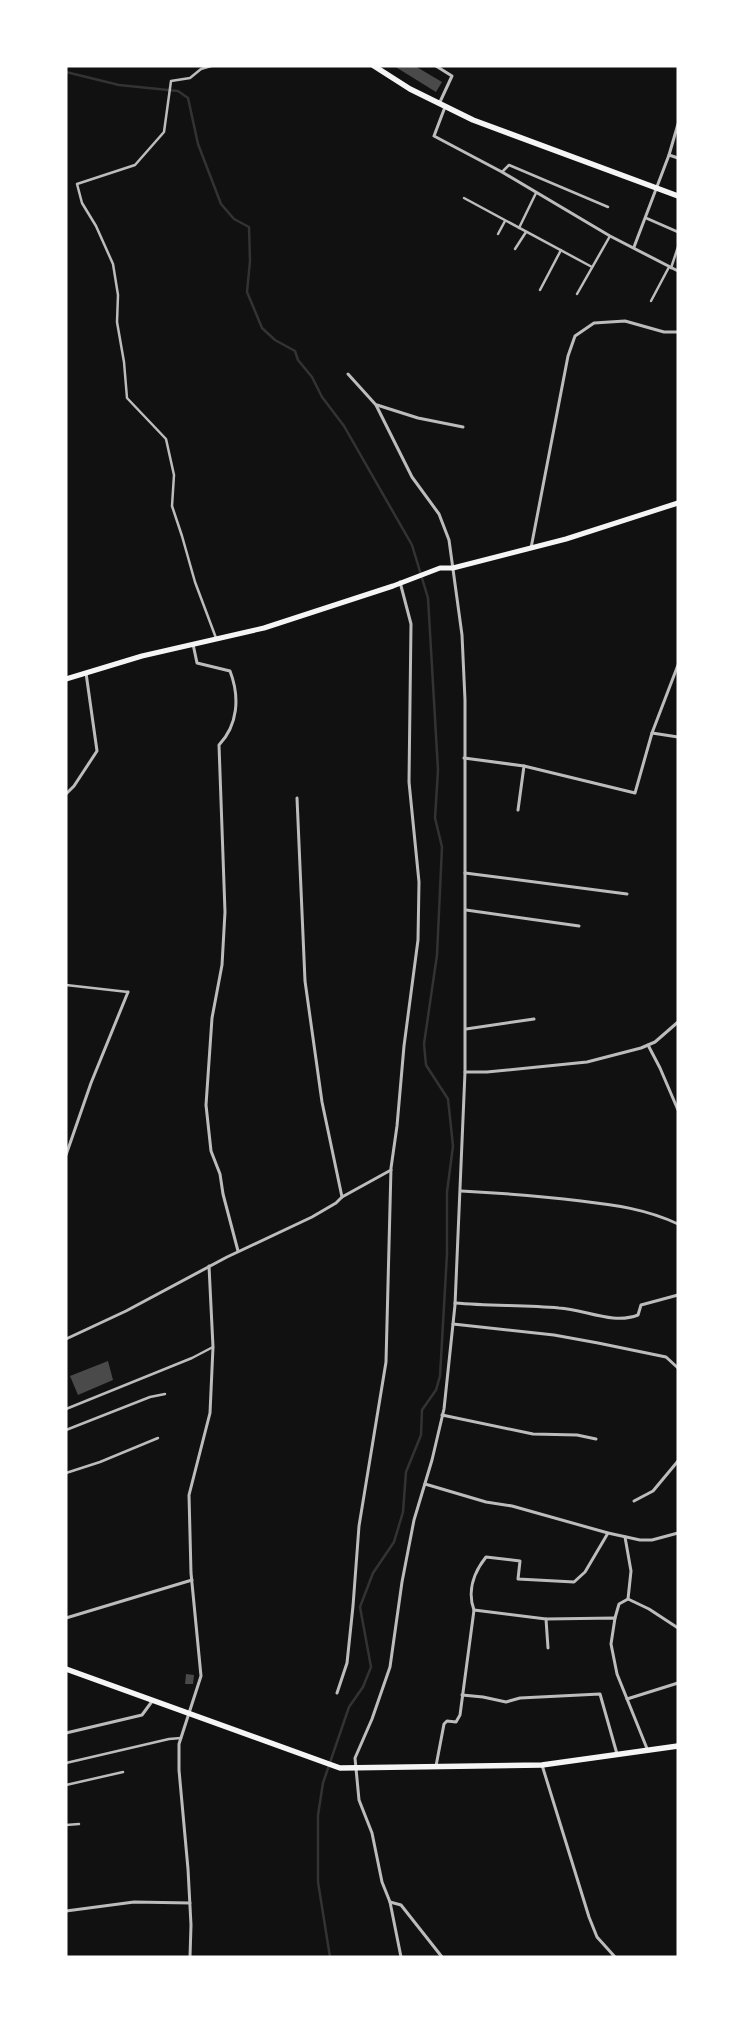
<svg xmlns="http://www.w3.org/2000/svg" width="744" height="2023" font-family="Montserrat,sans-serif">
	<rect width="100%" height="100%" fill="#111"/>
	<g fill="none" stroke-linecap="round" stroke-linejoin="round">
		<!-- stream -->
		<path stroke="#333" stroke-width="2.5" d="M66,72L119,85L178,91L188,98L198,144L221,204L234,219L249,227L250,261L247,292L262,328L275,340L295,351L298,360L312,377L322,397L344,426L412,545L428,598L438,770L435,818L442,847L437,955L424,1044L426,1065L448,1099L453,1146L447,1192V1254L440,1376L436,1390L422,1410L421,1435L406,1472L403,1512L394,1542L373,1573L360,1607L371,1667L363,1687L349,1707L323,1783L318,1815V1882L330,1957"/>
	</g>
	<!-- building -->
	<g fill="#4a4a4a">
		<path d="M394,66H415L442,82L436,92Z"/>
		<path d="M108,1361L113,1380L78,1395L70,1376Z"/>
		<path d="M186,1674L194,1675L193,1684H185Z"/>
	</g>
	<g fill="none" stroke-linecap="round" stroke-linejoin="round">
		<!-- pedestrian -->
		<g stroke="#bcbcbc" stroke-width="2.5">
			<path d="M211,66L201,69L190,78L171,81L164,132L135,165L77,184L82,203L96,226L113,264L118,295L117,322L124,362L127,398L166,439L174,475L172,506L182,536L195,582L216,638"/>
			<path d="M502,172L509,165L608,207"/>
			<path d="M464,198L592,267"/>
			<path d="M519,228L536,193"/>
			<path d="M498,234L505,221"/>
			<path d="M515,249L526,232"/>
			<path d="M671,268L678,247"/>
			<path d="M540,290L561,250"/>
			<path d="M577,294L610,236"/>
			<path d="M651,301L669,267"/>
			<path d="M66,985L128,992"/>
			<path d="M66,1409L192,1358L213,1347"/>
			<path d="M66,1430L150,1397L165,1394"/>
			<path d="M66,1473L100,1462L158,1438"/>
			<path d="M66,1763L169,1739L181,1738"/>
			<path d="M66,1785L123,1772"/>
			<path d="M66,1825L79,1824"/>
		</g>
		<!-- minor -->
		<g stroke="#bcbcbc" stroke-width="3">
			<path d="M436,66L452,76L439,104"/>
			<path d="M445,107L434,136L502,172L610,236L678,271"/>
			<path d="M669,155L678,158"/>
			<path d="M646,218L678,232"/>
			<path d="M634,247L669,155L678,124"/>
			<path d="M348,374L376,405L412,477L439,514L449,540L462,635L465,700V1072L455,1305L444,1409L432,1460L414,1520L402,1582L390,1667L372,1719L355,1758L359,1800L372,1833L382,1882L390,1902L401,1957"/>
			<path d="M377,405L418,418L463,427"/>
			<path d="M531,548L568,356L575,336L594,323L625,321L664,332H678"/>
			<path d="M193,644L197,663L230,671C240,697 238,725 219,745L225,912L222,965L212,1018L206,1105L211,1151L220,1174L223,1194L238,1251"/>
			<path d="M652,733L678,737"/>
			<path d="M464,758L524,766L518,810"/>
			<path d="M524,766L635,793L652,733L678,665"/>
			<path d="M66,794L74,786L97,751L86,673"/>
			<path d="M465,873L627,894"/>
			<path d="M466,910L579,926"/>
			<path d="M466,1029L534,1019"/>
			<path d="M648,1045L660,1068L678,1110"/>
			<path d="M465,1072H487L587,1062L641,1048L655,1042L678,1022"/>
			<path d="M66,1155L91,1083L128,992"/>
			<path d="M461,1191C501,1193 541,1196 581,1201C615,1205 646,1209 678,1224"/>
			<path d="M342,1197L391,1170"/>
			<path d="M455,1303C490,1306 524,1305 559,1308C584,1309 613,1325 638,1315L641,1305L678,1295"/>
			<path d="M453,1324L554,1335L598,1343L666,1357L678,1368"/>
			<path d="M66,1339L126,1311L227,1257L312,1217L336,1203L342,1197L322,1102L305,981L297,798"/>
			<path d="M442,1415L533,1434L577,1435L596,1439"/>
			<path d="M425,1484L486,1502L512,1506L608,1533L640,1540H652L678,1533"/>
			<path d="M634,1501L653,1491L678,1461"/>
			<path d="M628,1599L649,1609L678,1628"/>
			<path d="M474,1610C467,1591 474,1572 486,1557L520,1561L518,1579L574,1582L585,1572L608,1533"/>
			<path d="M66,1618L192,1580"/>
			<path d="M615,1618L619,1604L628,1599L631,1571L625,1537"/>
			<path d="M546,1619L615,1618L611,1644L617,1674L648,1751"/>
			<path d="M337,1693L347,1663L353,1606L359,1526L386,1362L391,1168L397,1126L404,1046L418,940L419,882L409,782L411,624L400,582"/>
			<path d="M462,1695L483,1697L506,1702L520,1698L600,1694L617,1754"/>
			<path d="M627,1699L678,1683"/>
			<path d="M66,1733L142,1715L153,1700"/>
			<path d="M542,1765L589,1917L597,1937L615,1957"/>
			<path d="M436,1766L444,1724L447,1721L456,1722L460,1715L474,1610L546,1619L548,1648"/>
			<path d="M390,1902L401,1905L442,1957"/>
			<path d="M66,1911L134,1902L190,1903"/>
			<path d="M190,1957L191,1925L188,1869L179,1770V1744L201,1676L191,1573L189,1495L210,1413L213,1347L209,1266"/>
		</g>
		<!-- secondary -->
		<path stroke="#f5f5f5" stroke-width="5" d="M66,679L142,656L264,628L393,586L440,568H453L566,539L678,503"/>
		<!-- trunk -->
		<g stroke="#f5f5f5" stroke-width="5.5">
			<path d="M374,66L410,89L473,120L678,196"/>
			<path d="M66,1669L340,1768L542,1765L678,1746"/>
		</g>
	</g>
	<!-- border -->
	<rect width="744" height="2023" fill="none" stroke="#ffffff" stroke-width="135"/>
</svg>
